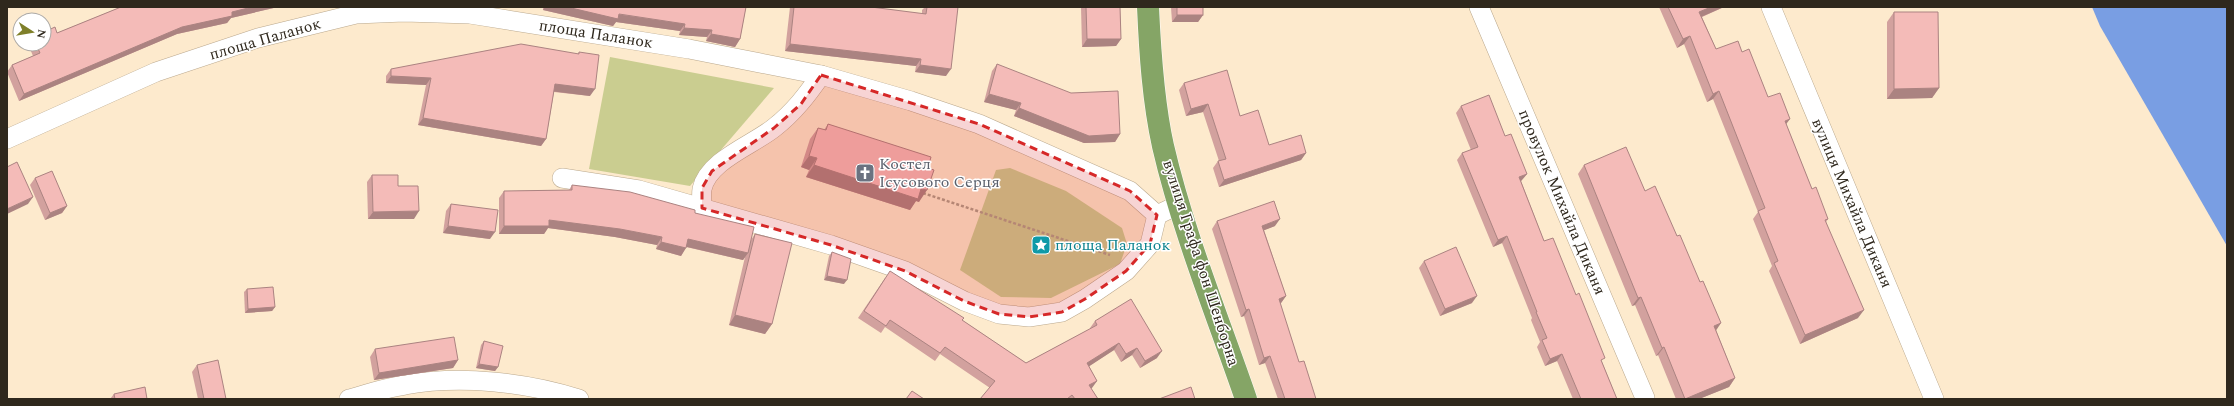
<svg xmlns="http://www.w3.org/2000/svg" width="2234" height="406" font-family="Spectral,serif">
	<rect width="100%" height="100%" fill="#fdeacd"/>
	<!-- green -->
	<g fill="#cacd90">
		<path d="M610,57L774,88L690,186L589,169Z"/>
		<path d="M1010,168L1066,191L1122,228L1127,244L1120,264L1051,298L1001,297L960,270L996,170Z"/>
	</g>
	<!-- water -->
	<path fill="#799ee3" d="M2092,7H2227V246L2100,26Z"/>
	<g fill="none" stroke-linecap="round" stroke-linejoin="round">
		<!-- street casing -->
		<g stroke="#baa88d" stroke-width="20">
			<g id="street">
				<path d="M1479,7L1645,398"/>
				<path d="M1771,7L1934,399"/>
				<path d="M7,139L156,72L258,38L356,14L404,12L470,14L689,49L821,75L911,101L979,124L1130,191L1157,215L1178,205"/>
				<path d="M562,178L639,190L831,245L905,271L964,301L999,314L1029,317L1062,312L1085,299L1126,271L1150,244L1157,215"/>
				<path d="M702,208C702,202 701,195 702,189C708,160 755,144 775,127C794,112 807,95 821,75"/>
				<path d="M349,399C367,394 386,388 405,385C460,375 526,382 579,399"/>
			</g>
		</g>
		<!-- highway casing -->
		<g stroke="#fff" stroke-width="23">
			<path id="highway" d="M1148,7C1150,52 1153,101 1163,146C1183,232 1217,315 1246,399"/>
		</g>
		<!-- path -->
		<path stroke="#ad9e88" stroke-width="2.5" stroke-dasharray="3 2" stroke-linecap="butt" d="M923,193L1110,255"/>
		<!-- street -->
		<use href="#street" stroke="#fff" stroke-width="19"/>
		<!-- highway -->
		<use href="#highway" stroke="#85a566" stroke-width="22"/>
	</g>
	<!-- wall -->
	<g fill="#d2a19e">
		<path d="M121,7H278L231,18L227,23L177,34L19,101L7,72L12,65L33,56L28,44H44L57,33Z"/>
		<path d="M543,7H746L740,39L735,47L706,41L707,37L679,35L680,31L616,22L613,26L543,10Z"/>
		<path d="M790,7H871L922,14V10L925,7H958L946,76L915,72L916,66L785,51Z"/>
		<path d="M1081,7H1120L1121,39L1116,46L1082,47Z"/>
		<path d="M1171,7H1203V15L1198,22H1172Z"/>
		<path d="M1659,7H1724L1702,17L1716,49L1742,52L1768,97L1786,124L1812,189L1828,219L1826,222L1858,318L1800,344L1769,271L1772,266L1753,219L1758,212L1713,99L1707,102L1684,44L1677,48Z"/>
		<path d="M1894,12L1939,88L1932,98L1887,99V22Z"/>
		<path d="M579,52L590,96L554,92L546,139L541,146L418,125L426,85L386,83V76L391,69L578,54Z"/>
		<path d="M997,64L1120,134L1115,142L1084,143L1014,116L1016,110L984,102L992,71Z"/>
		<path d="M1184,83L1240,116L1269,145L1306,153L1301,160L1219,187L1213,168L1218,161H1219L1203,112L1186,116L1179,90Z"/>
		<path d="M1461,106L1505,136L1527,174L1521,181L1544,241L1602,362L1617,399H1573L1557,361L1545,366L1537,347L1540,342L1531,320L1532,318L1502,243L1493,247L1457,160L1462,153L1471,150L1456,113Z"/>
		<path d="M828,124L928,168L919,202L916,201L910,210L806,177L809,170L801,167L810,139L818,128L824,130Z"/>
		<path d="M1584,165L1645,191L1677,236L1700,282L1716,330L1735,378L1729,387L1699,399H1676L1658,355L1656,356L1635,305L1632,306L1578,174Z"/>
		<path d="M372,175L398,186L414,219H368L367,182Z"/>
		<path d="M35,178L67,206L62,213L45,220L30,185Z"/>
		<path d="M572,185L695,213L751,240L755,234L772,324L765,334L729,325L745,257L743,260L686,247L681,256L656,249L657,245L615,237L548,228L544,234H499V198L504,191L569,190Z"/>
		<path d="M451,204L490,239L443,233L446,211Z"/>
		<path d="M1217,221L1275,226L1264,230L1286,296L1281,303L1280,304L1299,362L1316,399H1278L1265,363L1259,365L1244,316L1241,317L1212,229Z"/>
		<path d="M832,252L844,284L824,280L829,256Z"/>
		<path d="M1424,261L1472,303L1440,316L1419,268Z"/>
		<path d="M885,278L962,320L1026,363L1090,329V328L1095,321L1157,358L1140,368L1132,355L1121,362L1114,350L1089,366L1097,381L1091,388L1098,399H980L990,388L940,354L935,361L885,327L881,333L858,318Z"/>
		<path d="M247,289L275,307L272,311L245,313L244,292Z"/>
		<path d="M484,341L498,367L495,371L476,368L481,345Z"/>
		<path d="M375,349L458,360L453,368L374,380L370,357Z"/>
		<path d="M197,365L226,399H198L192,372Z"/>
		<path d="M114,394L147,399H110Z"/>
	</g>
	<!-- shaded-wall -->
	<g fill="#ab8381">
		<path d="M252,7H278L231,18L227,23L177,34L19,101L24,94L182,27L232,12Z"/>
		<path d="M545,7H567L685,24L680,31L616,22L613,26L543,10Z"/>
		<path d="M1711,7H1724L1694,20L1699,12Z"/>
		<path d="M1177,15H1203L1198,22H1172Z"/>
		<path d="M684,28L712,30L707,37L679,35Z"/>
		<path d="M711,34L740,39L735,47L706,41Z"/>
		<path d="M1690,36L1684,44L1677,48L1683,39Z"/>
		<path d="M1087,39H1121L1116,46L1082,47Z"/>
		<path d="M790,44L921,59L916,66L785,51Z"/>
		<path d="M920,65L951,69L946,76L915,72Z"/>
		<path d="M391,76L431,78L426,85L386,83Z"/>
		<path d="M555,84L595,89L590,96L550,91Z"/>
		<path d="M1939,88L1932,98L1887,99L1894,89Z"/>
		<path d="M1719,91L1713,99L1707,102L1713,94Z"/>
		<path d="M989,94L1021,103L1016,110L984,102Z"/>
		<path d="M1208,104L1203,112L1186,116L1191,109Z"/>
		<path d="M1019,108L1120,134L1115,142L1084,143L1014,116Z"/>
		<path d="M423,118L546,139L541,146L418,125Z"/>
		<path d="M1790,119L1784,127L1785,121Z"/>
		<path d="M1306,153L1301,160L1219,187L1224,180Z"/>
		<path d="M809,156L817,158L809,170L801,167Z"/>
		<path d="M814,165L921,189L927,190L919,202L916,201L910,210L806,177Z"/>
		<path d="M1527,174L1521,181L1514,184L1519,177Z"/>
		<path d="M33,197L28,204L7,214V209Z"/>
		<path d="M67,206L62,213L45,220L50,213Z"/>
		<path d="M419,211L414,219H368L373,212Z"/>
		<path d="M1280,219L1275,226L1257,233L1262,226Z"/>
		<path d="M549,220L620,229L662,237L657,245L615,237L548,228L544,234H499L504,226Z"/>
		<path d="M448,226L495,232L490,239L443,233Z"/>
		<path d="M1507,236L1502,243L1493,247L1498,240Z"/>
		<path d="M688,239L748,253L743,260L683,246Z"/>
		<path d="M661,242L686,248L681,256L656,249Z"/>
		<path d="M827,276L847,280L844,284L824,280Z"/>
		<path d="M1286,296L1281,303L1274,306L1279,299Z"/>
		<path d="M1477,296L1472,303L1440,316L1445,309Z"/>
		<path d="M1641,297L1635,305L1632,306L1638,298Z"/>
		<path d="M275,307L272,311L245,313L248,309Z"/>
		<path d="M1249,309L1244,316L1241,317L1246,310Z"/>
		<path d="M1864,310L1858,318L1800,344L1805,335Z"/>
		<path d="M735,315L772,324L765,334L729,325Z"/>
		<path d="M1721,323L1715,332L1714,326Z"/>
		<path d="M1119,343L1114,350L1082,371L1087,363Z"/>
		<path d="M1664,347L1658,355L1656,356L1662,348Z"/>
		<path d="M1137,348L1132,355L1121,362L1126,354Z"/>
		<path d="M1162,351L1157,358L1140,368L1145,361Z"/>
		<path d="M1562,354L1557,361L1545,366L1550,359Z"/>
		<path d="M1270,356L1265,363L1259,365L1264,358Z"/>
		<path d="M458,360L453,368L374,380L379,373Z"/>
		<path d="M479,364L498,367L495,371L476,368Z"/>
		<path d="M1735,378L1729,387L1699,399H1685Z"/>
		<path d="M1097,381L1092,388L1084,392L1089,385Z"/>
	</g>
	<!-- building -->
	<g fill="#f4bbb8" stroke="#ab8381">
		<path d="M121,7H252L232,12V16L182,27L24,94L12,65L40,53L36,44H44V32L55,27L57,33Z"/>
		<path d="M567,7H746L740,39L711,34L712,30L684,28L685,24L619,14L618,19Z"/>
		<path d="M794,7H871L926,14L927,7H958L951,69L920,65L921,59L790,44Z"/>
		<path d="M1086,7H1120L1121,39H1087Z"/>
		<rect x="1177" y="7" width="26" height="8"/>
		<path d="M1668,7H1711L1699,12L1716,49L1738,41L1742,52L1749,49L1768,97L1780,93L1790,119L1785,121L1812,189L1816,187L1828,219L1825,220L1864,310L1805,335L1774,263L1778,261L1758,211L1765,208L1719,91L1713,94L1690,36L1683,39Z"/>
		<path d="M1894,12H1938L1939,88L1894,89Z"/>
		<path d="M521,44L579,54V52L599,55L595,89L555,84L546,139L423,118L431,78L391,76V69Z"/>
		<path d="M997,64L1071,93L1118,91L1120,134L1089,136L1019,108L1021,103L989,94Z"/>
		<path d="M1227,70L1240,116L1258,110L1269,145L1301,135L1306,153L1224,180L1218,161L1226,159L1208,104L1191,109L1184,83Z"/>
		<path d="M1489,95L1505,136L1511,134L1527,174L1519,177L1544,241L1553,238L1576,295L1579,293L1605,358L1601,360L1617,399H1581L1562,354L1550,359L1542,340L1547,338L1536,312H1537L1507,236L1498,240L1462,153L1478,147L1461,106Z"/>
		<path d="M828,124L931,157L928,168L934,170L927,190L921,189L918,199L814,165L817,158L809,156L818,128L826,130Z"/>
		<path d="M1626,147L1645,191L1655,186L1677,236L1680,235L1700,282L1703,281L1721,323L1714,326L1735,378L1685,399L1664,347L1662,348L1641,297L1638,298L1584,165Z"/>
		<path d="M17,162L33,197L7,209V167Z"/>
		<path d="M52,171L67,206L50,213L35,178Z"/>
		<path d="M372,175H398V186H418L419,211L373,212Z"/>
		<path d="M572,185L630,192L695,210V213L754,227L748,253L688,239L686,248L661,242L662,237L620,229L549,220V226H504V191L572,190Z"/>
		<path d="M1274,201L1280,219L1262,226L1286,296L1279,299L1299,362L1304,361L1316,399H1285L1270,356L1264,358L1249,309L1246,310L1217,221Z"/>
		<path d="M451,204L498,210L495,232L448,226Z"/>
		<path d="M755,234L792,243L772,324L735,315Z"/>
		<path d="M1456,247L1477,296L1445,309L1424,261Z"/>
		<path d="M832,252L851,259L847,280L827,276Z"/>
		<path d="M890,271L964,318L962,320L1026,363L1097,325L1095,321L1131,299L1162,351L1145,361L1137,348L1126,354L1119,343L1087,363L1097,381L1089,385L1098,399H1075L1072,395L1067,399H980L995,381L945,347L940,353L890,320L886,326L864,311Z"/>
		<path d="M273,287L275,307L248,309L247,289Z"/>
		<path d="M454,337L458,360L379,373L375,349Z"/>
		<path d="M484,341L503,346L498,367L479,364Z"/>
		<path d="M218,360L226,399H204L197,365Z"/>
		<path d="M145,387L147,399H115L114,394Z"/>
		<path d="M1191,387L1195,399H1159Z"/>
		<path d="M912,391L924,399H906Z"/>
	</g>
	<!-- marked area -->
	<path fill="#d62828" fill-opacity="0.2" stroke="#d62828" stroke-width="3" stroke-dasharray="8 5" stroke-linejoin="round" d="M821,75L979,124L1130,191L1157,215L1150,244L1126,271L1085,299L1062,312L1029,317L999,314L964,301L905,271L831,245L702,208V188L712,171L774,128L801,104Z"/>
	<!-- icons -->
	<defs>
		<g id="church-square" transform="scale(1)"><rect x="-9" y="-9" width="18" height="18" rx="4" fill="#6b7280" stroke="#fff"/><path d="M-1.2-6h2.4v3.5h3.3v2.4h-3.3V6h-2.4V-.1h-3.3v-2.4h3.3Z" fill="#fff"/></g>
		<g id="sight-square" transform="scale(1)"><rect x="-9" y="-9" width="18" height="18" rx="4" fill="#0f9aa8" stroke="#fff"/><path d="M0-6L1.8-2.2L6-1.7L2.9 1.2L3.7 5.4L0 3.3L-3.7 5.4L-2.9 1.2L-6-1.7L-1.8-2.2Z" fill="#fff"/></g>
	</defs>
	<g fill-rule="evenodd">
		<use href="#church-square" x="865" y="173"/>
		<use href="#sight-square" x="1041" y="245"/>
	</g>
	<g text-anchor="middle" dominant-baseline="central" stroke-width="3" stroke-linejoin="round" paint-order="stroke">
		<!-- street labels -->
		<g font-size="16" fill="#2f281d" stroke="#fff">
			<text transform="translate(596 34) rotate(9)">площа Паланок</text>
			<text transform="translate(265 39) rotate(-16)">площа Паланок</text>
			<text transform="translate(1562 202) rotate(67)">провулок Михайла Диканя</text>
			<text transform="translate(1852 203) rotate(67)">вулиця Михайла Диканя</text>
			<text transform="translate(1201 263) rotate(72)">вулиця Графа фон Шенборна</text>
		</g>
		<!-- worship labels -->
		<g font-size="16" fill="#5b616d" stroke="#fff" text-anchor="start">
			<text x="879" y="164">Костел<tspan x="879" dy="18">Ісусового Серця</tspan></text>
		</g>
		<!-- culture labels -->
		<g font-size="16" fill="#0d838f" stroke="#fff" text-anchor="start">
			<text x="1055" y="245">площа Паланок</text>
		</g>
	</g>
	<!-- border -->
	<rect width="2234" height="406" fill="none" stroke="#2f281d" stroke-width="16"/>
	<!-- north arrow -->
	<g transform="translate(32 32) rotate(102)"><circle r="19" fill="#ffffff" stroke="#aca9a5"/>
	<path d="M0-3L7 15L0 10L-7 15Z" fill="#7f802a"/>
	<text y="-6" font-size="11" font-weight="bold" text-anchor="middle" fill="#2f281d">N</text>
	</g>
</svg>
